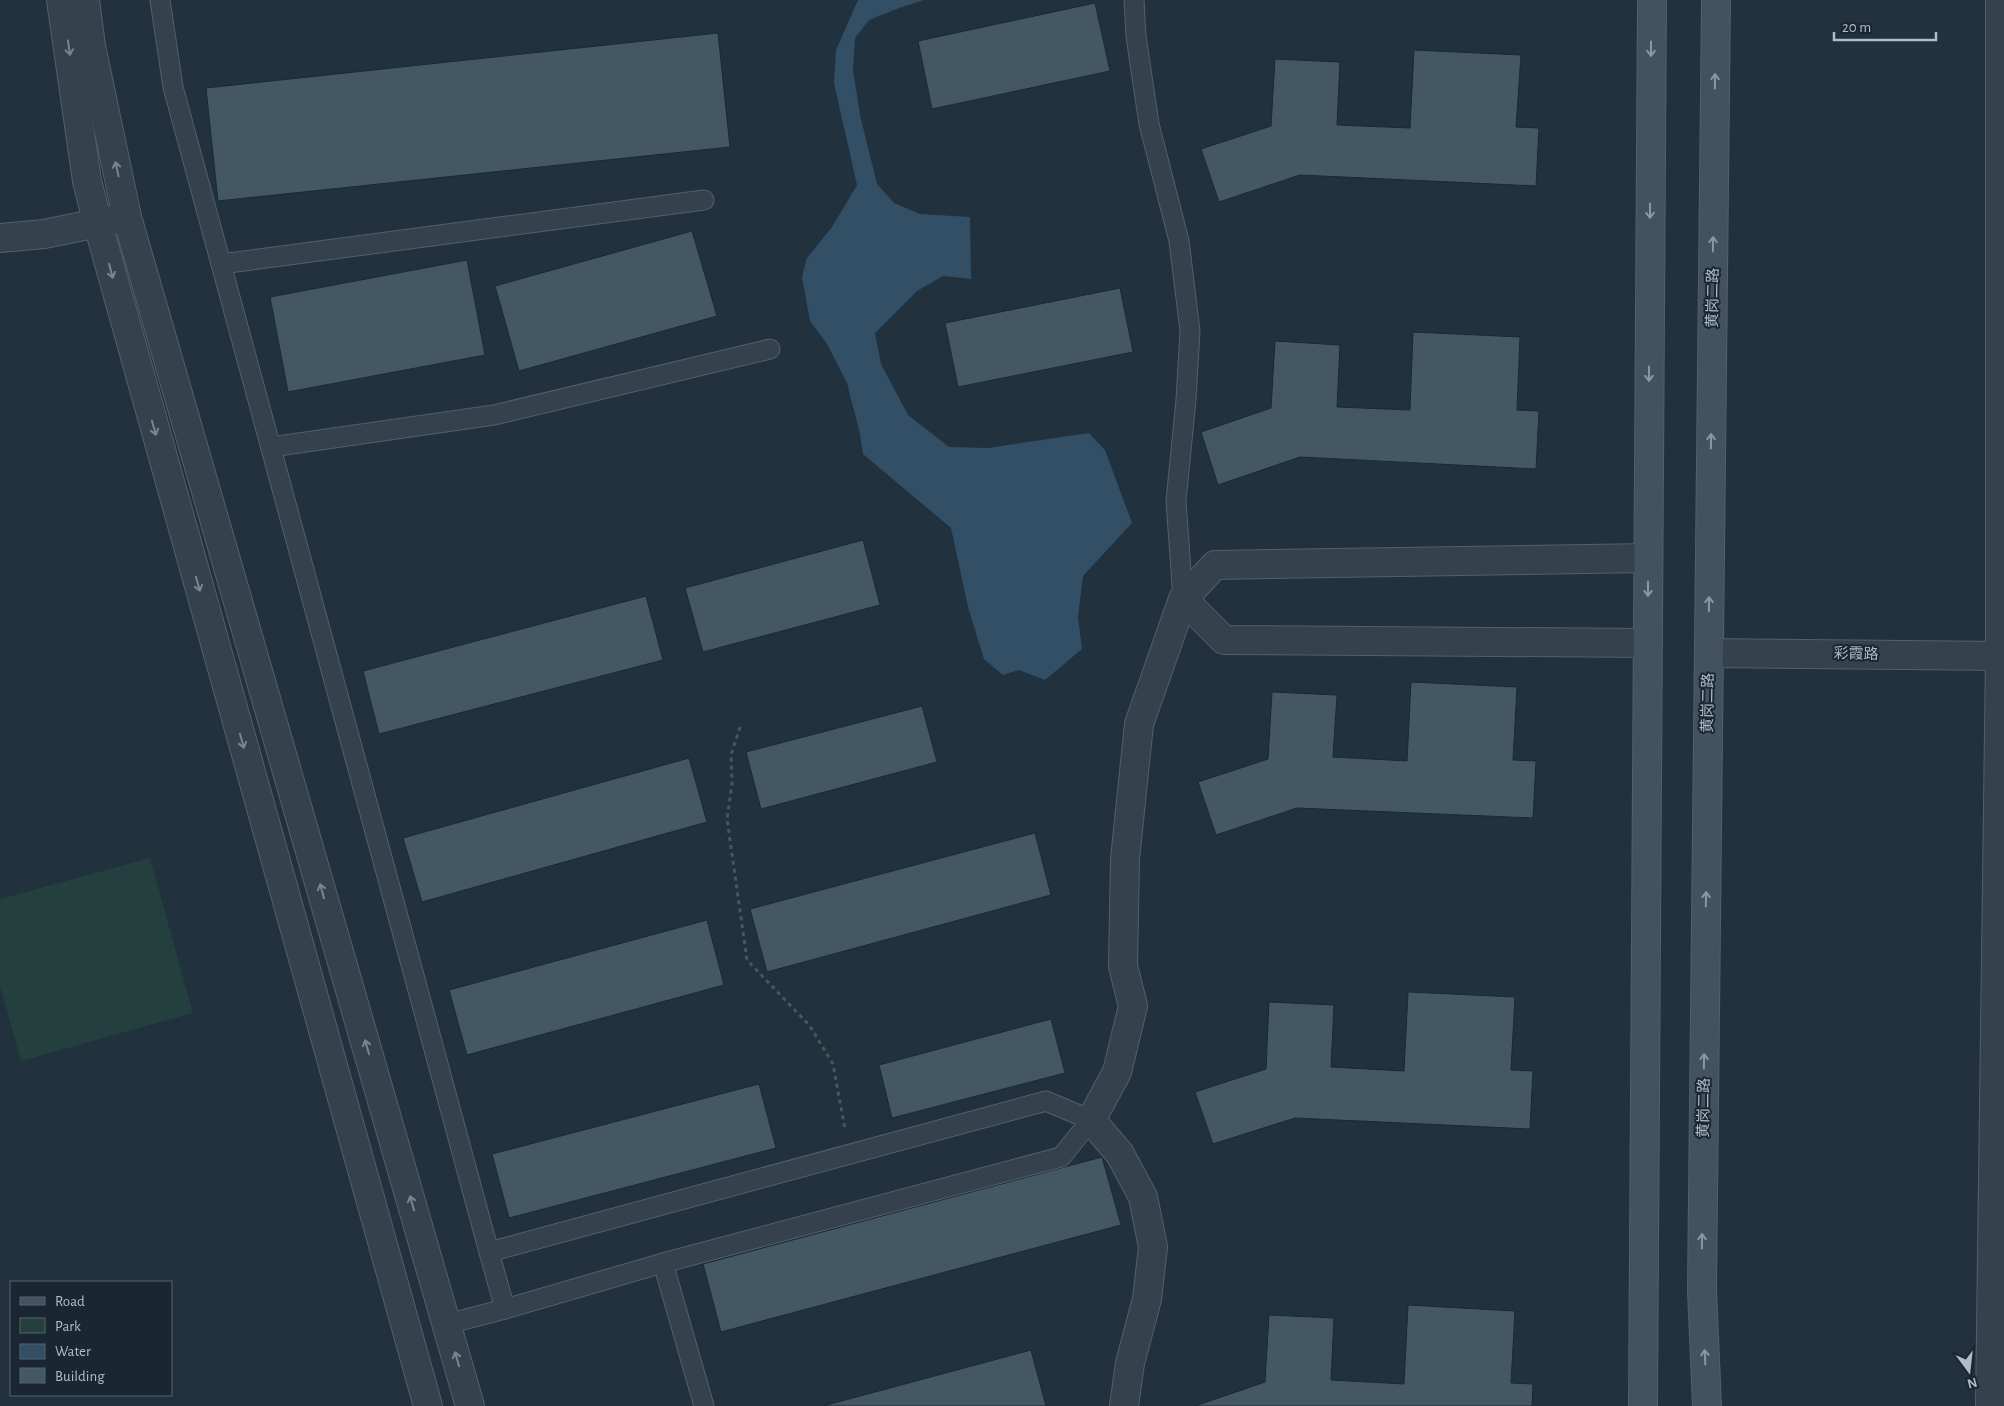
<svg xmlns="http://www.w3.org/2000/svg" width="2004" height="1406" font-family="'Alegreya Sans','Noto Sans SC',sans-serif">
	<rect width="100%" height="100%" fill="#21313e"/>
	<!-- green -->
	<path fill="#233f3e" d="M150,858L193,1013L21,1061L0,986V899Z"/>
	<!-- water -->
	<path fill="#334f66" d="M858,0H924L899,8L869,20L855,38L853,70L860,115L877,184L894,203L920,214L970,217L971,279L943,276L917,291L875,333L881,364L908,415L949,447L988,448L1089,433L1105,450L1132,523L1083,576L1078,617L1082,649L1045,680L1019,670L1003,675L984,659L968,607L951,528L863,454L860,434L847,383L827,344L810,321L802,277L807,258L832,227L857,185L834,83L836,50Z"/>
	<!-- building -->
	<g fill="#445764" stroke="#1c2934">
		<path d="M1095,3L1110,71L932,109L918,41Z"/>
		<path d="M718,33L730,147L218,201L206,88Z"/>
		<path d="M1414,50L1521,55L1516,127L1539,128L1536,186L1300,175L1219,202L1201,149L1271,126L1275,59L1340,62L1337,125L1410,128Z"/>
		<path d="M692,231L717,316L519,371L495,286Z"/>
		<path d="M467,260L485,355L288,392L270,297Z"/>
		<path d="M1120,288L1133,352L958,387L945,323Z"/>
		<path d="M1413,332L1520,337L1517,410L1539,411L1536,469L1300,457L1218,485L1201,432L1271,408L1275,341L1340,345L1337,407L1410,410Z"/>
		<path d="M863,540L880,605L703,652L685,588Z"/>
		<path d="M646,596L663,660L379,734L363,671Z"/>
		<path d="M1411,682L1517,687L1513,760L1536,761L1533,818L1297,808L1216,835L1198,782L1268,759L1272,692L1337,695L1333,757L1407,761Z"/>
		<path d="M922,706L937,762L761,809L746,752Z"/>
		<path d="M689,758L707,822L422,902L403,838Z"/>
		<path d="M1035,833L1051,895L767,972L750,909Z"/>
		<path d="M707,920L724,985L467,1055L449,990Z"/>
		<path d="M1408,992L1515,997L1511,1070L1533,1071L1530,1129L1295,1118L1213,1144L1195,1092L1266,1069L1269,1002L1334,1005L1331,1067L1404,1071Z"/>
		<path d="M1051,1019L1065,1073L892,1118L879,1065Z"/>
		<path d="M759,1084L776,1148L509,1218L492,1154Z"/>
		<path d="M1102,1157L1121,1225L721,1332L703,1264Z"/>
		<path d="M1408,1305L1515,1311L1511,1383L1533,1384L1532,1406H1195L1265,1382L1269,1315L1334,1318L1331,1380L1404,1384Z"/>
		<path d="M1031,1350L1046,1406H823Z"/>
	</g>
	<g fill="none" stroke-linecap="round" stroke-linejoin="round">
		<!-- service casing -->
		<g stroke="#53606b" stroke-width="21">
			<g id="service">
				<path d="M160,0L173,87L489,1252"/>
				<path d="M1134,0L1136,36L1149,124L1179,241L1190,331L1186,400L1176,501L1183,599"/>
				<path d="M221,264L704,200"/>
				<path d="M271,447L494,415L770,349"/>
				<path d="M1046,1101L1091,1120L1061,1157L663,1263L505,1309L489,1252Z"/>
				<path d="M663,1263L704,1406"/>
				<path d="M447,1324L505,1309"/>
			</g>
		</g>
		<!-- minor casing -->
		<g stroke="#53606b" stroke-width="30">
			<g id="minor">
				<path d="M0,238L44,234L127,217"/>
				<path d="M1183,599L1224,640L1648,643"/>
				<path d="M1709,653L2004,656"/>
				<path d="M1124,1406L1130,1363L1147,1299L1153,1247L1143,1197L1120,1154L1091,1120L1117,1072L1133,1006L1123,966L1125,859L1139,724L1183,599L1215,565L1648,558"/>
				<path d="M1990,1406L2000,655V0"/>
			</g>
		</g>
		<!-- tertiary casing -->
		<g stroke="#53606b" stroke-width="30">
			<g id="tertiary">
				<path d="M61,0L87,181L98,224L428,1406"/>
				<path d="M85,0L91,46L127,217L470,1406"/>
			</g>
		</g>
		<!-- secondary casing -->
		<g stroke="#53606b" stroke-width="30">
			<g id="secondary">
				<path d="M1643,1406L1652,0"/>
				<path d="M1707,1406L1702,1290L1716,0"/>
			</g>
		</g>
		<!-- path -->
		<path stroke="#415b5a" stroke-width="3" stroke-dasharray="4 4" stroke-linecap="butt" d="M740,727L731,755L732,784L727,819L747,960L810,1026L833,1064L845,1129"/>
		<!-- service -->
		<use href="#service" stroke="#35424e" stroke-width="19"/>
		<!-- minor -->
		<use href="#minor" stroke="#35424e" stroke-width="28"/>
		<!-- tertiary -->
		<use href="#tertiary" stroke="#35424e" stroke-width="28"/>
		<!-- secondary -->
		<use href="#secondary" stroke="#425261" stroke-width="28"/>
	</g>
	<!-- one-way arrows -->
	<defs><path id="oneway-shaft" d="M-6 0H5M1.5-3L5.5 0L1.5 3" fill="none" stroke-width="1.6" stroke-linecap="round" stroke-linejoin="round" transform="scale(1.25)"/></defs>
	<g stroke="#798692">
		<use href="#oneway-shaft" transform="translate(69 48) rotate(82)"/>
		<use href="#oneway-shaft" transform="translate(117 169) rotate(-102)"/>
		<use href="#oneway-shaft" transform="translate(111 271) rotate(75)"/>
		<use href="#oneway-shaft" transform="translate(154 428) rotate(74)"/>
		<use href="#oneway-shaft" transform="translate(198 584) rotate(74)"/>
		<use href="#oneway-shaft" transform="translate(242 741) rotate(74)"/>
		<use href="#oneway-shaft" transform="translate(322 891) rotate(-106)"/>
		<use href="#oneway-shaft" transform="translate(367 1047) rotate(-106)"/>
		<use href="#oneway-shaft" transform="translate(412 1203) rotate(-106)"/>
		<use href="#oneway-shaft" transform="translate(457 1359) rotate(-106)"/>
	</g>
	<g stroke="#8a98a5">
		<use href="#oneway-shaft" transform="translate(1651 49) rotate(90)"/>
		<use href="#oneway-shaft" transform="translate(1715 81) rotate(-89)"/>
		<use href="#oneway-shaft" transform="translate(1650 211) rotate(90)"/>
		<use href="#oneway-shaft" transform="translate(1713 244) rotate(-89)"/>
		<use href="#oneway-shaft" transform="translate(1649 374) rotate(90)"/>
		<use href="#oneway-shaft" transform="translate(1711 441) rotate(-89)"/>
		<use href="#oneway-shaft" transform="translate(1648 589) rotate(90)"/>
		<use href="#oneway-shaft" transform="translate(1709 604) rotate(-89)"/>
		<use href="#oneway-shaft" transform="translate(1706 899) rotate(-89)"/>
		<use href="#oneway-shaft" transform="translate(1704 1061) rotate(-89)"/>
		<use href="#oneway-shaft" transform="translate(1702 1241) rotate(-89)"/>
		<use href="#oneway-shaft" transform="translate(1705 1357) rotate(-93)"/>
	</g>
	<g text-anchor="middle" dominant-baseline="central" stroke-width="4" stroke-linejoin="round" paint-order="stroke">
		<!-- street labels -->
		<g font-size="15" fill="#b0bdc9" stroke="#1a2732">
			<text transform="translate(1713 298) rotate(-89)">黄岗二路</text>
			<text transform="translate(1856 654) rotate(1)">彩霞路</text>
			<text transform="translate(1708 703) rotate(-89)">黄岗二路</text>
			<text transform="translate(1704 1108) rotate(-89)">黄岗二路</text>
		</g>
	</g>
	<!-- legend -->
	<rect x="10" y="1281" width="162" height="115" fill="#1a2732" stroke="#56636e"/>
	<rect x="20" y="1297" width="25" height="8" fill="#425261" stroke="#56636e"/>
	<text x="55" y="1306" font-size="15" fill="#b0bdc9">Road</text>
	<rect x="20" y="1318" width="25" height="15" fill="#233f3e" stroke="#56636e"/>
	<text x="55" y="1331" font-size="15" fill="#b0bdc9">Park</text>
	<rect x="20" y="1344" width="25" height="15" fill="#334f66" stroke="#56636e"/>
	<text x="55" y="1356" font-size="15" fill="#b0bdc9">Water</text>
	<rect x="20" y="1368" width="25" height="15" fill="#445764" stroke="#56636e"/>
	<text x="55" y="1381" font-size="15" fill="#b0bdc9">Building</text>
	<!-- north arrow -->
	<g transform="translate(1969 1371) rotate(165)" stroke="#1a2732" stroke-width="4" paint-order="stroke">
	<path d="M0-4L9 19L0 12L-9 19Z" fill="#b0bdc9"/>
	<text y="-8" font-size="14" font-weight="bold" text-anchor="middle" fill="#b0bdc9">N</text>
	</g>
	<!-- scale -->
	<path d="M1834 32v8h102v-8" fill="none" stroke="#b0bdc9" stroke-width="2.5"/>
	<text x="1842" y="32" font-size="15" fill="#b0bdc9" stroke="#1a2732" stroke-width="4" paint-order="stroke">20 m</text>
</svg>
